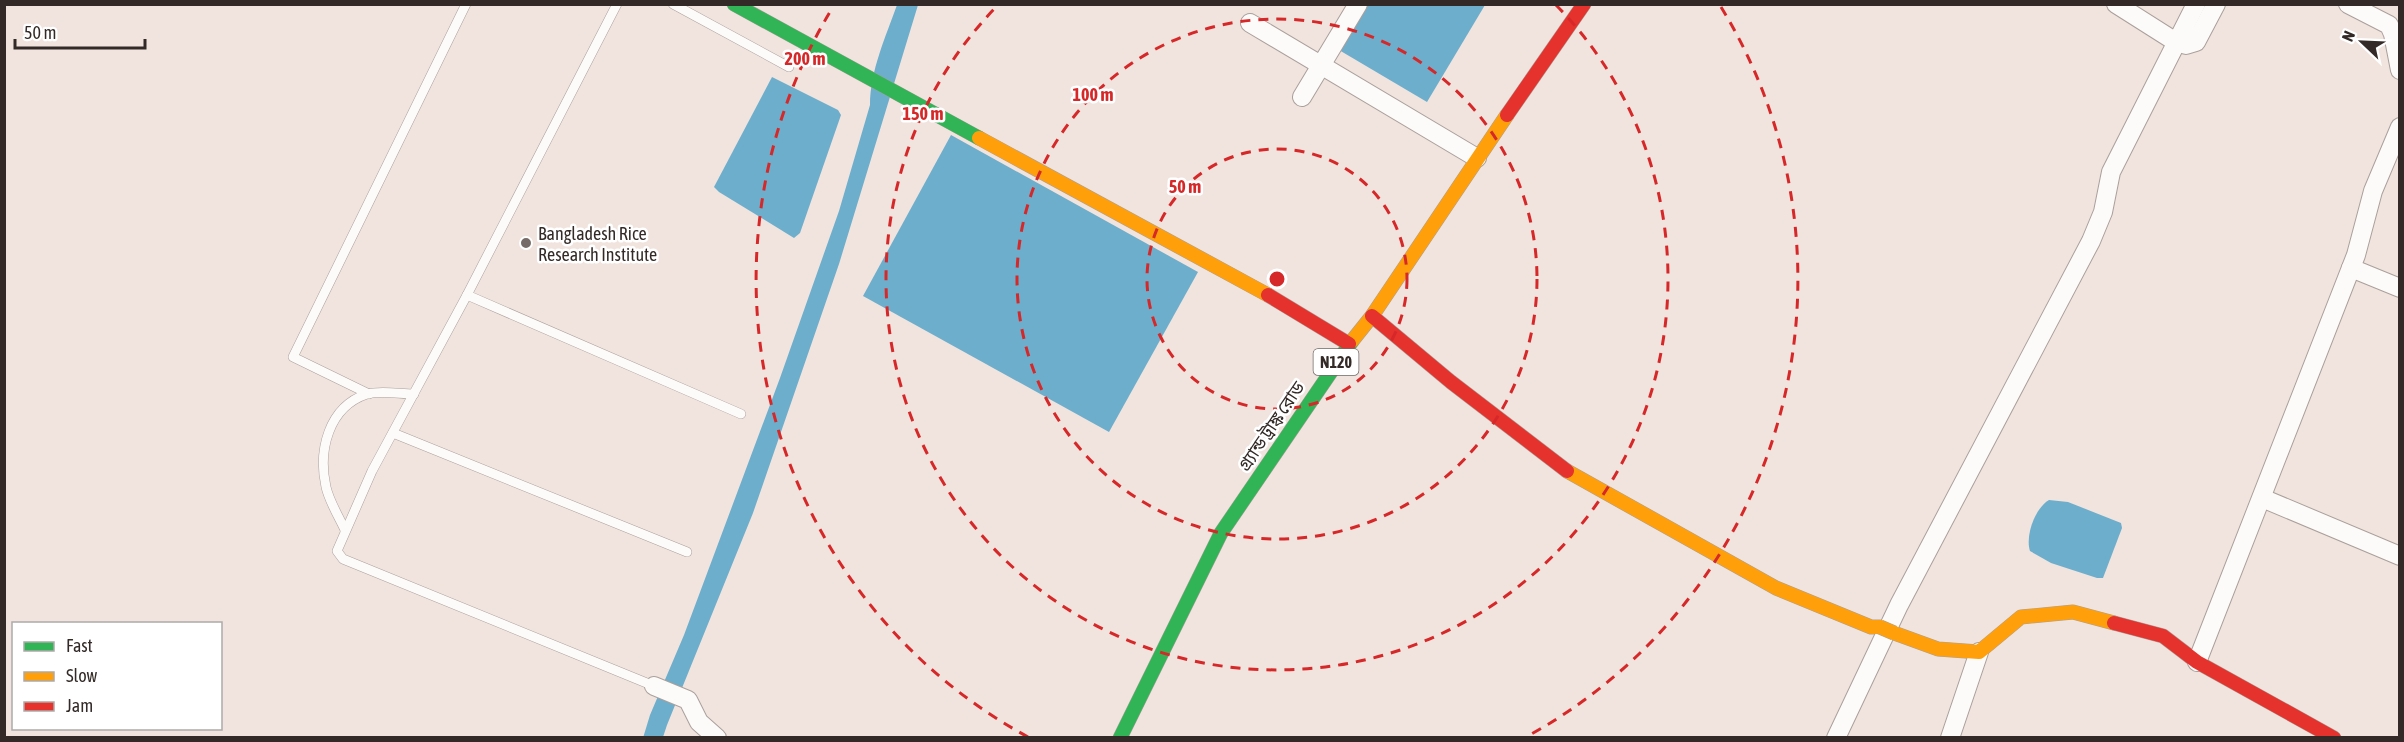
<svg xmlns="http://www.w3.org/2000/svg" width="2404" height="742" font-family="'Asap Condensed','Noto Sans Bengali',sans-serif">
	<rect width="100%" height="100%" fill="#f1e4de"/>
	<!-- water -->
	<g fill="#6daecc">
		<path d="M897,5H918L839,264L753,513L667,725L663,737L643,738L650,715L684,635L780,378L839,211L870,105C870,71 886,36 897,5Z"/>
		<path d="M1366,5H1485L1427,102L1339,50Z"/>
		<path d="M772,77L838,110L841,115L800,233L794,238L719,192L714,187Z"/>
		<path d="M951,135L1198,272L1109,432L863,296Z"/>
		<path d="M2049,500L2068,502L2121,523L2122,528L2103,578H2097L2051,563L2030,551C2025,536 2035,508 2049,500Z"/>
	</g>
	<g fill="none" stroke-linecap="round" stroke-linejoin="round">
		<!-- lane casing -->
		<g stroke="#aaa09b" stroke-width="10">
			<g id="lane">
				<path d="M617,4L467,295L372,471L337,551L343,559L654,686"/>
				<path d="M673,4L789,67"/>
				<path d="M467,295L741,414"/>
				<path d="M369,394L293,357L466,4"/>
				<path d="M393,433L687,552"/>
				<path d="M345,530C339,517 329,501 326,487C318,451 328,407 367,394C381,390 400,394 414,394"/>
			</g>
		</g>
		<!-- street casing -->
		<g stroke="#aaa09b" stroke-width="20">
			<g id="street">
				<path d="M2116,4L2176,42L2186,45L2196,42L2216,4"/>
				<path d="M2348,4L2389,25L2393,34L2400,70"/>
				<path d="M1250,23L1477,158"/>
				<path d="M1302,97L1358,4"/>
				<path d="M2351,268L2400,288"/>
				<path d="M2262,498L2400,556"/>
				<path d="M2197,662L2356,255L2373,191L2400,127"/>
				<path d="M654,686L688,700L699,722L717,738"/>
				<path d="M1836,738L1899,605L2091,241L2103,212L2111,172L2196,4"/>
				<path d="M1950,738L1979,652"/>
			</g>
		</g>
		<!-- fast casing -->
		<g stroke="#aaa09b" stroke-width="15">
			<g id="fast">
				<path d="M734,4L979,138"/>
				<path d="M1120,738L1221,533L1352,341"/>
			</g>
		</g>
		<!-- slow casing -->
		<g stroke="#aaa09b" stroke-width="15">
			<g id="slow">
				<path d="M979,138L1268,295"/>
				<path d="M1352,341L1372,316L1507,115"/>
				<path d="M1567,471L1776,588L1871,627H1880"/>
				<path d="M1894,633L1938,649L1979,652L2021,617L2073,612L2114,623"/>
			</g>
		</g>
		<!-- jam casing -->
		<g stroke="#aaa09b" stroke-width="15">
			<g id="jam">
				<path d="M1507,115L1584,4"/>
				<path d="M1268,295L1349,344"/>
				<path d="M1372,316L1451,382L1567,471"/>
				<path d="M2114,623L2163,636L2197,662L2334,738"/>
			</g>
		</g>
		<!-- lane -->
		<use href="#lane" stroke="#fdfbfa" stroke-width="9"/>
		<!-- street -->
		<use href="#street" stroke="#fdfbfa" stroke-width="18"/>
		<!-- fast -->
		<use href="#fast" stroke="#30b455" stroke-width="14"/>
		<!-- slow -->
		<use href="#slow" stroke="#ff9f0a" stroke-width="14"/>
		<!-- jam -->
		<use href="#jam" stroke="#e5322d" stroke-width="14"/>
		<!-- slow-bridge casing -->
		<g stroke="#aaa09b" stroke-width="15" stroke-linecap="butt">
			<path id="slow-bridge" d="M1880,627L1894,633"/>
		</g>
		<!-- slow-bridge -->
		<use href="#slow-bridge" stroke="#ff9f0a" stroke-width="14"/>
	</g>
	<!-- distance rings -->
	<g fill="none" stroke="#d62828" stroke-width="3" stroke-dasharray="10 8">
		<circle cx="1277" cy="279" r="130"/>
		<circle cx="1277" cy="279" r="260"/>
		<path d="M1556 5A391 391 0 1 1 998 5"/>
		<path d="M1028 737A521 521 0 0 1 833 7M1721 7A521 521 0 0 1 1526 737"/>
	</g>
	<!-- markers -->
	<circle fill="#766b67" stroke="#fff" stroke-width="2" cx="526" cy="243" r="6"/>
	<g text-anchor="middle" dominant-baseline="central" stroke-width="5" stroke-linejoin="round" paint-order="stroke">
		<!-- shield labels -->
		<rect fill="#fff" stroke="#706a68" stroke-width="1.5" x="1313.5" y="349" width="45" height="26" rx="4.5"/>
		<g font-size="16" font-weight="bold" fill="#332a27">
			<text x="1336" y="362">N120</text>
		</g>
		<!-- poi labels -->
		<g font-size="18" fill="#332a27" stroke="#fff" text-anchor="start">
			<text x="538" y="233">Bangladesh Rice<tspan x="538" dy="21">Research Institute</tspan></text>
		</g>
		<!-- street labels -->
		<g font-size="18" fill="#332a27" stroke="#fff">
			<text transform="translate(1271 426) rotate(-56)">গ্র্যান্ড ট্রাঙ্ক রোড</text>
		</g>
	</g>
	<circle cx="1277" cy="279" r="9" fill="#d62828" stroke="#fff" stroke-width="3"/>
	<g font-size="18" text-anchor="middle" font-weight="bold" fill="#d62828" stroke="#fff" stroke-width="5" stroke-linejoin="round" paint-order="stroke">
		<text x="805" y="65">200 m</text>
		<text x="1093" y="101">100 m</text>
		<text x="923" y="120">150 m</text>
		<text x="1185" y="193">50 m</text>
	</g>
	<!-- border -->
	<rect width="2404" height="742" fill="none" stroke="#332a27" stroke-width="12"/>
	<!-- legend -->
	<rect x="12" y="622" width="210" height="108" fill="#ffffff" stroke="#adaaa9" stroke-width="1.5"/>
	<rect x="24" y="642" width="30" height="9" fill="#30b455" stroke="#adaaa9" stroke-width="1.5"/>
	<text x="66" y="652" font-size="18" fill="#332a27">Fast</text>
	<rect x="24" y="672" width="30" height="9" fill="#ff9f0a" stroke="#adaaa9" stroke-width="1.5"/>
	<text x="66" y="682" font-size="18" fill="#332a27">Slow</text>
	<rect x="24" y="702" width="30" height="9" fill="#e5322d" stroke="#adaaa9" stroke-width="1.5"/>
	<text x="66" y="712" font-size="18" fill="#332a27">Jam</text>
	<!-- north arrow -->
	<g transform="translate(2362 42) rotate(293)" stroke="#ffffff" stroke-width="4.5" paint-order="stroke">
	<path d="M0-4.5L10 22L0 15L-10 22Z" fill="#332a27"/>
	<text y="-9" font-size="16" font-weight="bold" text-anchor="middle" fill="#332a27">N</text>
	</g>
	<!-- scale -->
	<path d="M15 39v9h130v-9" fill="none" stroke="#332a27" stroke-width="3"/>
	<text x="24" y="39" font-size="18" fill="#332a27" stroke="#ffffff" stroke-width="4.5" paint-order="stroke">50 m</text>
</svg>
